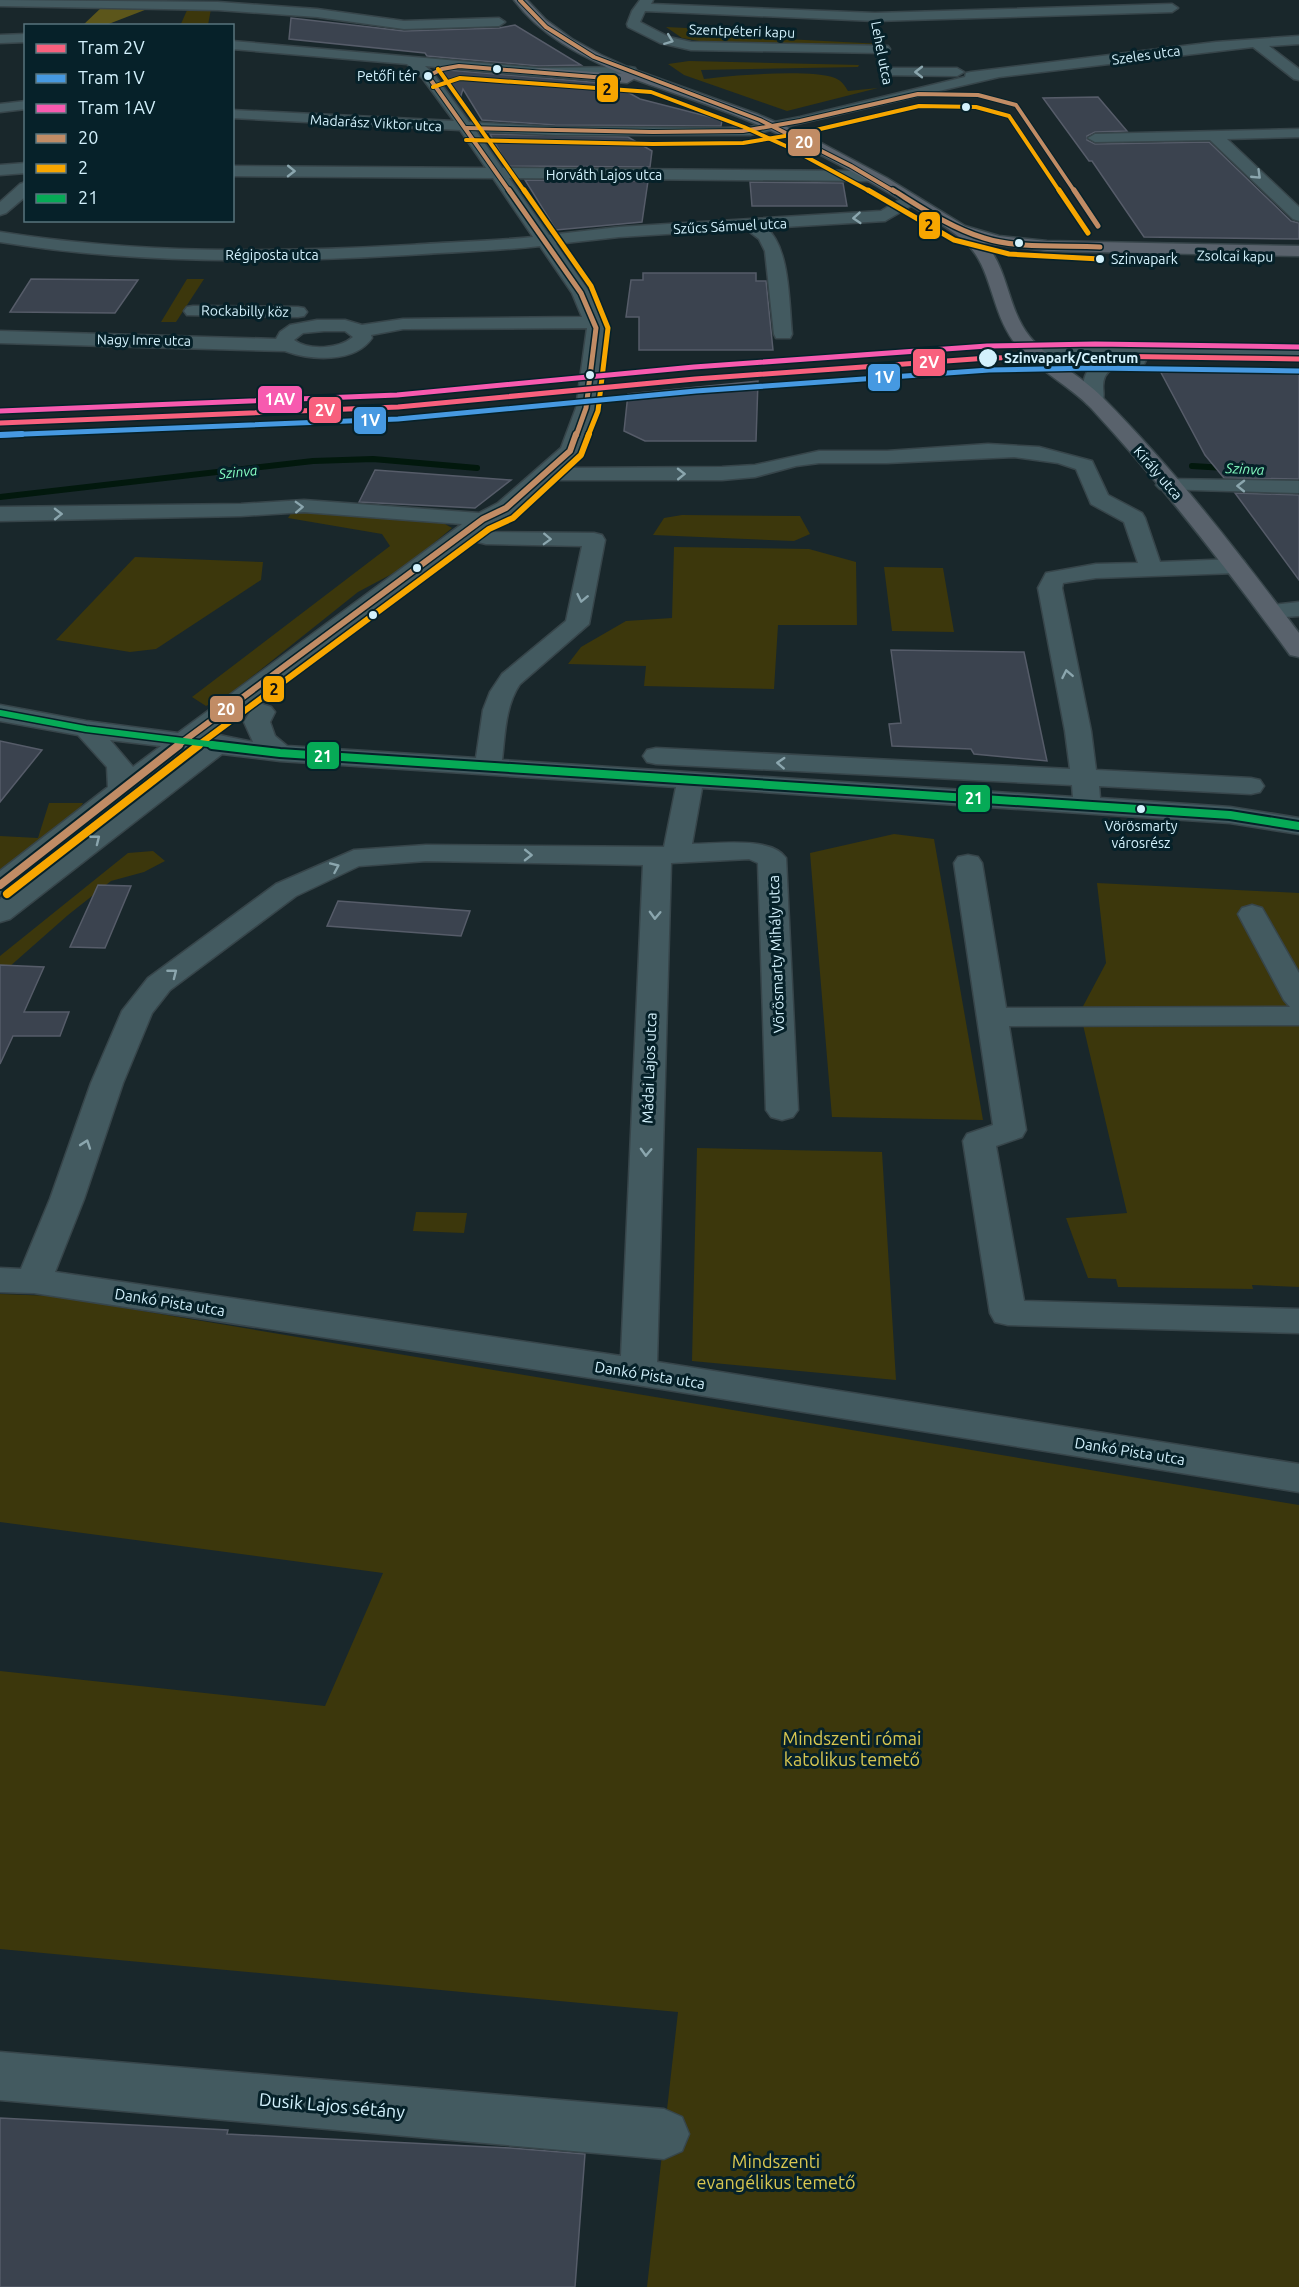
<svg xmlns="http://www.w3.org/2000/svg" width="1299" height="2287" font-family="Ubuntu,sans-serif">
	<rect width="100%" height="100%" fill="#19272b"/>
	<!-- green -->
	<g fill="#3c370c">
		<path d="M188,8L211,9L208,25L180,26Z"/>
		<path d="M666,27L747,31L746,37L882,44L869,47L699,41L682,38Z"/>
		<path d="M689,61L859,65L858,67L701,70L704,79C731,75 812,69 835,78C842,81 845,86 848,91L878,88L787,111L684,75L668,64Z"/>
		<path d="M187,279H204L176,322H161Z"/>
		<path d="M293,510L438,520L452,528L405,567L358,592L230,694L206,706L192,697L390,546L382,534L288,518Z"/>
		<path d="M682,515L800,516L810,534L794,541L653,535L664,518Z"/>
		<path d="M674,547L809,549L856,562L857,625H778L774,689L644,686L646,666L568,664L581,647L626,621L672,618Z"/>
		<path d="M135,557L263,562L261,580L156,649L130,652L56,640Z"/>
		<path d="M884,567L943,568L954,632L892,631Z"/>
		<path d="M49,803H83L75,817L0,878V836L38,838Z"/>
		<path d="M894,834L934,839L983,1120L832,1117L810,853Z"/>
		<path d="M153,851L165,861L144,872L111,881L68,915L0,975V956L128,853Z"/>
		<path d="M1097,883L1299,893V1287L1252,1285L1253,1289L1118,1287L1116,1279L1088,1278L1066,1218L1127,1213L1080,1012L1106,963Z"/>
		<path d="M697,1148L882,1152L896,1380L692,1361Z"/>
		<path d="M416,1212L467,1213L464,1233L413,1231Z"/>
		<path d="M0,1294L53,1296L1299,1505V2287H647L678,2012L0,1949V1671L325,1706L383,1573L0,1522Z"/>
	</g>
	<!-- forest -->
	<path fill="#5c561b" d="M102,7L150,8L106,25L82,26Z"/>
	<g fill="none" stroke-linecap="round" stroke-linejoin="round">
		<!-- stream -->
		<g stroke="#02180d" stroke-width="6">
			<path d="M1192,466L1225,468"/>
			<path d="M0,497L313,461L373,459L477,468"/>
		</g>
	</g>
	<!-- building -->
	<g fill="#3b434f" stroke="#565c69" stroke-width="1.5">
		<path d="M291,18L404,31L499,28L515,25L581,65L539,66L427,56L425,53L289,39Z"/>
		<path d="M436,69L613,84L640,99L722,120L721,126L555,125L482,120L463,89L459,102Z"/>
		<path d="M1098,97L1127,131L1095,132L1087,136V140L1095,144L1209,142L1291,221L1299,223V239L1144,237L1092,161H1089L1043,98Z"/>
		<path d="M490,134L628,137L652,151L650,167L508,166Z"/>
		<path d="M525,180L648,181L642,222L556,230Z"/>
		<path d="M750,182L843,183L847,206H752Z"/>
		<path d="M643,273H756V281H766L773,350H639V317H626L631,280H643Z"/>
		<path d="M31,279L138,280L115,313L10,312Z"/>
		<path d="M1158,367L1299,368V479L1224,478L1205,455Z"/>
		<path d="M758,381L756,441H645L624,431L628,394Z"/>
		<path d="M375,470L511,480L475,508L359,502Z"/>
		<path d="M1235,493L1299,495V580Z"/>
		<path d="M891,650L1024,652L1047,761L974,754L971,749L892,746L889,724L901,723Z"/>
		<path d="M0,741L42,750L0,802Z"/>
		<path d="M98,885L131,886L105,948L70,947Z"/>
		<path d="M338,901L470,911L461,936L327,926Z"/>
		<path d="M0,965L44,967L24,1012H69L60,1036H13L0,1064Z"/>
		<path d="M0,2118L228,2130L227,2134L510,2148L585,2154L575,2287H0Z"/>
	</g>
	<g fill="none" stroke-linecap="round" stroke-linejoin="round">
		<!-- minor casing -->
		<g stroke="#37454a" stroke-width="3">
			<g id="minor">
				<path d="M0,0L218,2L317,9L404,21L499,18L505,22L499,26L404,29L317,17L218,10L0,6Z"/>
				<path d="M640,0H653L651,4L875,13L1172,4L1178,8L1172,12L875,21L645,11L640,22L669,37L691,42L888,46L890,49L888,52L883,53L691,50L660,43L628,27L627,24L632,11Z"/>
				<path d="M26,34V42L0,43V35Z"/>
				<path d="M1299,36V44L1269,46L1299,69V80L1294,79L1253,47L999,77L750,135H555L476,131L502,168L868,171L876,176L868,181L509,178L549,235L619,227L881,211L904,197H916L918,200L916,203L885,221L766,228C790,246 789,305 792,334L790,338H776L774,334L765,251L759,239L746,229L619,237L556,244L590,293L605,328L596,408L580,451L563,468L722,467L755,465L819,451H887L988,444L1039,447L1092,461L1108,495L1142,513L1145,518L1160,562L1236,559L1244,561L1247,566L1244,571L1236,573L1096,578L1063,583L1062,588L1091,731L1096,770L1251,778L1260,780L1264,786L1260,792L1251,794L1099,786L1100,798L1230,807L1299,818V834L1230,823L702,788L692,844C717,844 771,836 786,858L798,1110L793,1117L782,1120L771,1117L766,1110L758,863L749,859L671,863L657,1362L1299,1464V1492L637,1385L34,1293L0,1292V1268L21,1269L50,1199L91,1083L122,1011L148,978L276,884L354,850L426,845L664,847L676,787L280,761L222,754L10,919L0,922V899L194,750L189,749L10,891L0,894V871L108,787L107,767L78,735L0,721V705L86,721L178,733L462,524L304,512L241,516L0,521V507L241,504L304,500L479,513L498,503L561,448L576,408L587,328L403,329L371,335L372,338C354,364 310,360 285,351L0,343V331L276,339L280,332L290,325L317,320H345L362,325L403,319L582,317L572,293L540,246C496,251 452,252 408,255C272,263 135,264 0,242V232C136,254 274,253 410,245C451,242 493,241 533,237L493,178L232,176V166L486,168L460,130L232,118V110L454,121L423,79L407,64L232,49V41L539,68L630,67L635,68L637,71L635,74L539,76L425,66L433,73L469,122L555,127L724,128L750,127L800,117L965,77L966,73L971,72L1216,42ZM324,331H345L353,337C339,349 309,351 294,340L303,333ZM1014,457L1058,463L1076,469L1091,504L1124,522L1138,563L1096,564L1046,573L1038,588L1065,731L1070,769L656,748L647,750L643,756L647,762L656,764L1072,785L1073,797L502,760C505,735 505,706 520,684L589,624L605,540L602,535L594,533L480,532L487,526L500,525L502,518L514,513L550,480H722L755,477L796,466L819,463H887ZM477,534L475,537L478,542L486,544L582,546L566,621L502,674L490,692L483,710L476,758L287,746L275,736L270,722L275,712L271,707L262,704L253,707L244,722L253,742L219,735L206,736ZM110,740L161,746L133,767ZM426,861L643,865L621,1356L55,1272L84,1199L123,1083L152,1013L170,990L296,896L359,866Z"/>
				<path d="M887,68H957L964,72L957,76L882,75L880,72Z"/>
				<path d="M26,101V109L0,112V104Z"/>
				<path d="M1299,129V137L1227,139L1299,207V221L1293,219L1210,140L1095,142L1088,138L1095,134Z"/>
				<path d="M26,163V173L0,175V165Z"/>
				<path d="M26,182V196L6,213L0,215V202L20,184Z"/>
				<path d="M193,306L298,307L304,308L307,312L304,316L298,317L187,315L184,311L187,307Z"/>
				<path d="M1032,343L1299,346V358L1143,356L1146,360L1144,364C1126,368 1104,362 1103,386C1103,393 1105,398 1101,404H1087C1079,393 1083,372 1094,363C1100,358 1110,357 1117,356L1025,353L1023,349L1025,345Z"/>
				<path d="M1167,479L1299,481V493L1160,489L1156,485L1160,481Z"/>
				<path d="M1299,602V616L1270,618L1262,616L1258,611L1262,606Z"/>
				<path d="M968,855L978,857L982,863L1006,1008L1290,1007L1284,1000L1238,914L1242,908L1252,905L1262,908L1299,973V1025L1009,1026L1026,1130L1022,1137L996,1146L1024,1301L1299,1309V1333L1008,1325L995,1322L990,1313L963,1141L967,1134L993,1125L954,863L958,857Z"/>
				<path d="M0,2052L664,2109L682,2117L689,2134L682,2151L664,2159L0,2100Z"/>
			</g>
		</g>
		<!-- major casing -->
		<g stroke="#37454a" stroke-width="3">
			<path id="major" d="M514,0H527L546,20L572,39L601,55L632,69L757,114L810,137L887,178L965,226L999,236L1047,241L1299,246V256L1047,251L985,243C1009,270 1007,309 1030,337C1050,361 1081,375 1103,398C1175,470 1238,552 1299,633V657L1290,655C1228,570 1163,486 1091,408C1069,385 1039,371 1018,347C989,313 994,266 963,240C942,223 917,209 894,196C847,168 799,142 749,121C711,105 672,93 634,79L627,83L534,75L532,72L534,69L539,68L622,74C581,56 541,36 514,0Z"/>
		</g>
		<!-- minor -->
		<use href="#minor" fill="#435a60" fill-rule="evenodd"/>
		<!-- major -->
		<use href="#major" fill="#59626c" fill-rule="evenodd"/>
		<!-- bus-1-far3 casing -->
		<g stroke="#062129" stroke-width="6">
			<g id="bus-1-far3">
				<path d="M520,0L546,27L594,57L760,120L851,166L895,192"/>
				<path d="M428,76L442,69L459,66L618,79"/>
				<path d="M428,76L510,192"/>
				<path d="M466,128L653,132L743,131L800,121L918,94L978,95L1016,105L1075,192"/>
			</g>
		</g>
		<!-- bus-1-far2 casing -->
		<g stroke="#062129" stroke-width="8">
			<g id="bus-1-far2">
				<path d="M509,190L581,293L596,328L586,408L576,436"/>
				<path d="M893,190C922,208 951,228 984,238C1018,249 1064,245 1100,247"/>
				<path d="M1074,190L1098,226"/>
			</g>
		</g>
		<!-- bus-1-far1 casing -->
		<g stroke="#062129" stroke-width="9">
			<path id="bus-1-far1" d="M177,746L483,519L506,508L570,451L576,434"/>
		</g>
		<!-- bus-1 casing -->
		<g stroke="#062129" stroke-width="12">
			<path id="bus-1" d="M0,885L179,745"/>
		</g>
		<!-- bus-2-far3 casing -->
		<g stroke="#062129" stroke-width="6">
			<g id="bus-2-far3">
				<path d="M438,69L525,192"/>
				<path d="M433,87L460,78L651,92L744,127L788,147L871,192"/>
				<path d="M466,140L653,144L743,143L803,133L919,106L976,107L1009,116L1060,192"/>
			</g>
		</g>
		<!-- bus-2-far2 casing -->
		<g stroke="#062129" stroke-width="8">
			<g id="bus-2-far2">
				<path d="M524,190L591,286L608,328L598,411L588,436"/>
				<path d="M868,190L954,240L1009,254L1100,259"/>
				<path d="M1059,190L1088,233"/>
			</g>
		</g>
		<!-- bus-2-far1 casing -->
		<g stroke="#062129" stroke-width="9">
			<path id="bus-2-far1" d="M197,746L489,529L513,518L581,455L589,434"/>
		</g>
		<!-- bus-2 casing -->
		<g stroke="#062129" stroke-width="12">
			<path id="bus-2" d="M7,894L199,745"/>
		</g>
		<!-- bus-3-far1 casing -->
		<g stroke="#062129" stroke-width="9">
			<path id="bus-3-far1" d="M0,713L86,729L224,746"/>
		</g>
		<!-- bus-3 casing -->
		<g stroke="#062129" stroke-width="12">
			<path id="bus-3" d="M212,745L280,753L1230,815L1299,826"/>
		</g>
		<!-- bus-1-far3 -->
		<use href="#bus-1-far3" stroke="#c18c65" stroke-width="4"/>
		<!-- bus-1-far2 -->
		<use href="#bus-1-far2" stroke="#c18c65" stroke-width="5"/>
		<!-- bus-1-far1 -->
		<use href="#bus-1-far1" stroke="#c18c65" stroke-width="6"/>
		<!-- bus-1 -->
		<use href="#bus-1" stroke="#c18c65" stroke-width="8"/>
		<!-- bus-2-far3 -->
		<use href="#bus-2-far3" stroke="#f7a600" stroke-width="4"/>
		<!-- bus-2-far2 -->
		<use href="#bus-2-far2" stroke="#f7a600" stroke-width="5"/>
		<!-- bus-2-far1 -->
		<use href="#bus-2-far1" stroke="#f7a600" stroke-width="6"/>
		<!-- bus-2 -->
		<use href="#bus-2" stroke="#f7a600" stroke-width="8"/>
		<!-- bus-3-far1 -->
		<use href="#bus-3-far1" stroke="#06aa56" stroke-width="6"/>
		<!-- bus-3 -->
		<use href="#bus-3" stroke="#06aa56" stroke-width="8"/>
		<!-- tram-1 casing -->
		<g stroke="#062129" stroke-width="8">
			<path id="tram-1" d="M0,423L398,407L695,379L988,358L1095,356L1299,359"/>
		</g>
		<!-- tram-2-far1 casing -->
		<g stroke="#062129" stroke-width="8">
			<path id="tram-2-far1" d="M0,435L398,419L696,391L989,370L1095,368L1299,371"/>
		</g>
		<!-- tram-2 casing -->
		<g stroke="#062129" stroke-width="9">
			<path id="tram-2" d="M0,435L22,434"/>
		</g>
		<!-- tram-3 casing -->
		<g stroke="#062129" stroke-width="8">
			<path id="tram-3" d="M0,411L397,395L694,367L987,346L1095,344L1299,347"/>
		</g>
		<!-- tram-1 -->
		<use href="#tram-1" stroke="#f8607d" stroke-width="5"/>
		<!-- tram-2-far1 -->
		<use href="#tram-2-far1" stroke="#4699e1" stroke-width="5"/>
		<!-- tram-2 -->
		<use href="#tram-2" stroke="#4699e1" stroke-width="6"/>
		<!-- tram-3 -->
		<use href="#tram-3" stroke="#f75aaf" stroke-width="5"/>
	</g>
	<!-- one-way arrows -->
	<defs><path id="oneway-chevron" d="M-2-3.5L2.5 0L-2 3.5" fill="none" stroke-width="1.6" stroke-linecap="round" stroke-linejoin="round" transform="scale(1.5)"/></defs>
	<g stroke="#8ba6ae">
		<use href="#oneway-chevron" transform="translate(669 40) rotate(21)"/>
		<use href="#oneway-chevron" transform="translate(919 72) rotate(180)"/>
		<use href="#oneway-chevron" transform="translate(291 171) rotate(1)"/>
		<use href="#oneway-chevron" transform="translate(1257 175) rotate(44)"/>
		<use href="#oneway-chevron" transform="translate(857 218) rotate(176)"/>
		<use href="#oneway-chevron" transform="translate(681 474) rotate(-1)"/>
		<use href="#oneway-chevron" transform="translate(1241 486) rotate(-179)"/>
		<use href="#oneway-chevron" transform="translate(299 507) rotate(-2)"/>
		<use href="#oneway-chevron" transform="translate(58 514) rotate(-1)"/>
		<use href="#oneway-chevron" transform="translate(547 539) rotate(2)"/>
		<use href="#oneway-chevron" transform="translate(582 598) rotate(102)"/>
		<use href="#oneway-chevron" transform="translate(1067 674) rotate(-101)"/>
		<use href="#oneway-chevron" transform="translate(781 763) rotate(-177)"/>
		<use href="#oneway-chevron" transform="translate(96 839) rotate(-38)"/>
		<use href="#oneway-chevron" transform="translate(528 855) rotate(1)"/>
		<use href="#oneway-chevron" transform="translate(335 867) rotate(-24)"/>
		<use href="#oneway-chevron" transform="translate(655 915) rotate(92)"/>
		<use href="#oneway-chevron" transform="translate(173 973) rotate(-38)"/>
		<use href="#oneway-chevron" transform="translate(86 1144) rotate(-71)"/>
		<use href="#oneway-chevron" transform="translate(646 1152) rotate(92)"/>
	</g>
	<!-- markers -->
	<g fill="#d3f1fc" stroke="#062129" stroke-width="2">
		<circle cx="497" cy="69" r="5"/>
		<circle cx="428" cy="76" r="5"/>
		<circle cx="966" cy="107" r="5"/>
		<circle cx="1019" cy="243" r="5"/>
		<circle cx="1100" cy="259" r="5"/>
		<circle cx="988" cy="358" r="10"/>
		<circle cx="590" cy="375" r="5"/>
		<circle cx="417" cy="568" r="5"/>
		<circle cx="373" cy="615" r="5"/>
		<circle cx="1141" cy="809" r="5"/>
	</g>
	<g text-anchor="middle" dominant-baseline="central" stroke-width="6" stroke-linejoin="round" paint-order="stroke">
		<!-- far-street labels -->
		<g font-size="14" fill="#d3f1fc" stroke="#062129">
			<text transform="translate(742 31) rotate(2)">Szentpéteri kapu</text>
			<text transform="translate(882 53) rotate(79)">Lehel utca</text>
			<text transform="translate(1146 55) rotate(-8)">Szeles utca</text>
			<text transform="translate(376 123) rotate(3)">Madarász Viktor utca</text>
			<text x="604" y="175">Horváth Lajos utca</text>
			<text transform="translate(730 226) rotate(-3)">Szűcs Sámuel utca</text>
			<text x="272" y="255">Régiposta utca</text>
			<text transform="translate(1235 256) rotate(1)">Zsolcai kapu</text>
			<text transform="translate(245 311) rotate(1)">Rockabilly köz</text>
			<text transform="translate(144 340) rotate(1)">Nagy Imre utca</text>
			<text transform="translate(1158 473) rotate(49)">Király utca</text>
		</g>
		<!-- bus labels -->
		<g font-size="14" fill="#d3f1fc" stroke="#062129" text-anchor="end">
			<text x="417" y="76">Petőfi tér</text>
			<text x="1111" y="259" text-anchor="start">Szinvapark</text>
			<text x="1141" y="826" text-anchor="middle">Vörösmarty<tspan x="1141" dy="17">városrész</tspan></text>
		</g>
		<!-- far-stop labels -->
		<g font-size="14" font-weight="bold" fill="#d3f1fc" stroke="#062129" text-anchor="start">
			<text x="1004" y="358">Szinvapark/Centrum</text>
		</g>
		<!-- far-water labels -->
		<g font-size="14" font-style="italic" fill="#85fec2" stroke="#062129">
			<text transform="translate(1245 469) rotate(3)">Szinva</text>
			<text transform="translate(238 472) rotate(-6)">Szinva</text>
		</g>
		<!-- street labels -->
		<g font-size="15" fill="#d3f1fc" stroke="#062129">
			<text transform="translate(776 954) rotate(-92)">Vörösmarty Mihály utca</text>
			<text transform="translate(649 1068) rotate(-88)">Mádai Lajos utca</text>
			<text transform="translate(170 1302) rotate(9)">Dankó Pista utca</text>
			<text transform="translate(650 1375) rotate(9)">Dankó Pista utca</text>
			<text transform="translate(1130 1451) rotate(9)">Dankó Pista utca</text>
		</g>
		<!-- near-park labels -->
		<g font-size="18" fill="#d9c751" stroke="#062129">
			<text x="852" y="1738">Mindszenti római<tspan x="852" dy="21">katolikus temető</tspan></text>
			<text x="776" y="2161">Mindszenti<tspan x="776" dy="21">evangélikus temető</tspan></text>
		</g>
		<!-- near-street labels -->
		<g font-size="18" fill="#d3f1fc" stroke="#062129">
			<text transform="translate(332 2105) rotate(5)">Dusik Lajos sétány</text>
		</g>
	</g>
	<g stroke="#062129" stroke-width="2">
		<rect x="596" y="74" width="23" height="29" rx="6" fill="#f7a600"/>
		<rect x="787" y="128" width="34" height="29" rx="6" fill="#c18c65"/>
		<rect x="918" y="211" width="23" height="29" rx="6" fill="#f7a600"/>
		<rect x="912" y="348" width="34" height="29" rx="6" fill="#f8607d"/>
		<rect x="867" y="363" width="34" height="29" rx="6" fill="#4699e1"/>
		<rect x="257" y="385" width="46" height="29" rx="6" fill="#f75aaf"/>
		<rect x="308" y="396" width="34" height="28" rx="6" fill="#f8607d"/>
		<rect x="353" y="406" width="34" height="29" rx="6" fill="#4699e1"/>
		<rect x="262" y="675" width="23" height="28" rx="6" fill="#f7a600"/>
		<rect x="209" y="695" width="35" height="28" rx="6" fill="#c18c65"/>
		<rect x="306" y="741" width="34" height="29" rx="6" fill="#06aa56"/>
		<rect x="957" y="784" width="34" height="29" rx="6" fill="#06aa56"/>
	</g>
	<g font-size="16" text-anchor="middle" font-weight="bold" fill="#fff">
		<text x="804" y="148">20</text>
		<text x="929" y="368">2V</text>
		<text x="884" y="383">1V</text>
		<text x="280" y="405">1AV</text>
		<text x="325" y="416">2V</text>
		<text x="370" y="426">1V</text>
		<text x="226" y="715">20</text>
		<text x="323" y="762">21</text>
		<text x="974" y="804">21</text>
	</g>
	<g font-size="16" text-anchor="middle" font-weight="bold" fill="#111">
		<text x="607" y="95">2</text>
		<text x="929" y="231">2</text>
		<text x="274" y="695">2</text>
	</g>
	<!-- legend -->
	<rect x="24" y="24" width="210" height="198" fill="#062129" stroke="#58747d" stroke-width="1.5"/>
	<rect x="36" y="44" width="30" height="9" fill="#f8607d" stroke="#58747d" stroke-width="1.5"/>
	<text x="78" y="54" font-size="18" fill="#d3f1fc">Tram 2V</text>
	<rect x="36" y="74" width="30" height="9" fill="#4699e1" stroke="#58747d" stroke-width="1.5"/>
	<text x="78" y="84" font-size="18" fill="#d3f1fc">Tram 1V</text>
	<rect x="36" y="104" width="30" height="9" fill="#f75aaf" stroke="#58747d" stroke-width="1.5"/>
	<text x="78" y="114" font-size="18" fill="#d3f1fc">Tram 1AV</text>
	<rect x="36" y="134" width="30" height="9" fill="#c18c65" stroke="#58747d" stroke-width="1.5"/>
	<text x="78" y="144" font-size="18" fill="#d3f1fc">20</text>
	<rect x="36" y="164" width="30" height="9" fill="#f7a600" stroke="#58747d" stroke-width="1.5"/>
	<text x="78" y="174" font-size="18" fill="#d3f1fc">2</text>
	<rect x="36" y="194" width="30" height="9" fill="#06aa56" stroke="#58747d" stroke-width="1.5"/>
	<text x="78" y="204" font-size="18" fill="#d3f1fc">21</text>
</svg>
